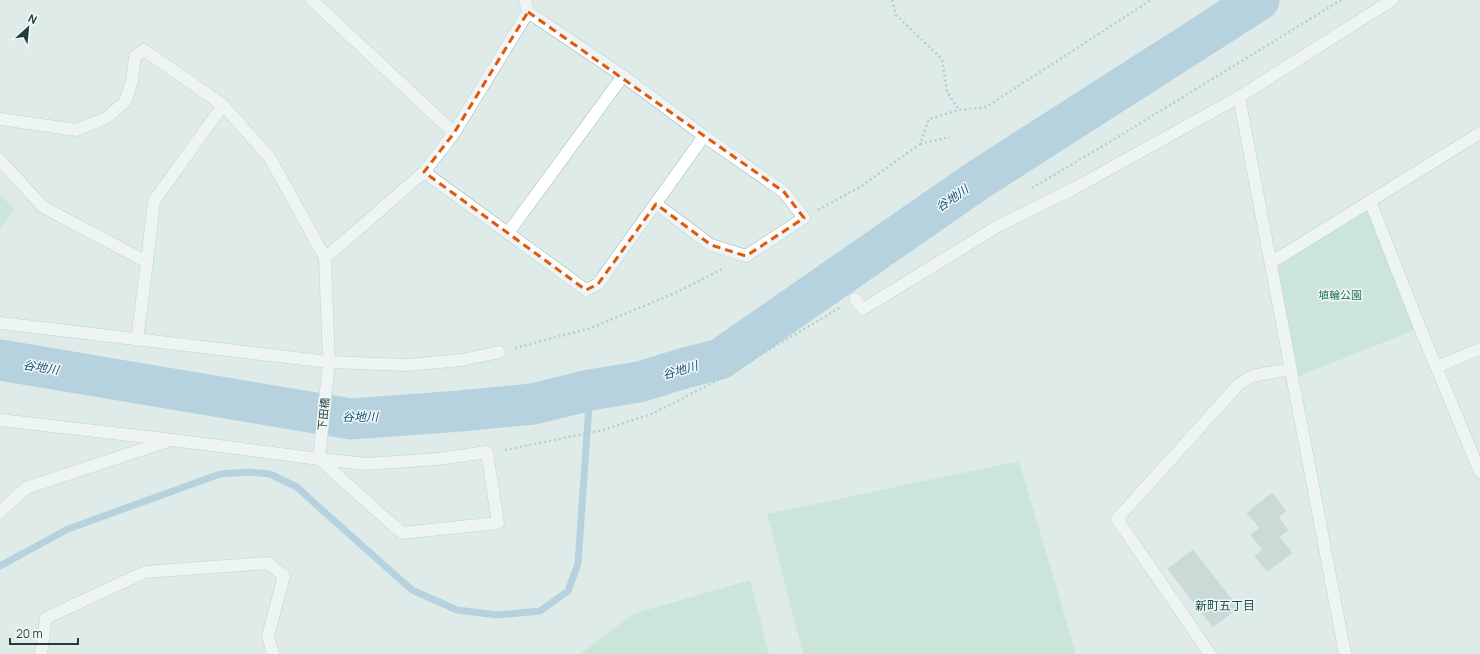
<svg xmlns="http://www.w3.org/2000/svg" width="1480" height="654" font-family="Manrope,'Noto Sans JP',sans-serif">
	<rect width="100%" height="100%" fill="#dfebe9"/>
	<!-- green -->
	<g fill="#b7ddca">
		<path d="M0,195L15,209L0,229Z"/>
		<path d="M1370,201L1420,328L1292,379L1272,262Z"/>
		<path d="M1019,461L1076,654H803L767,514Z"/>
		<path d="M750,580L769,654H580L633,614Z"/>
	</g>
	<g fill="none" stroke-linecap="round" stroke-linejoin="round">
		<!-- stream -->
		<path stroke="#85b4d3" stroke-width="7" d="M0,566L68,529L220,474L249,472L270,474L297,487L322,510L412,590L457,610L497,615L540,611L568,591L578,564L590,390"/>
		<!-- river -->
		<path stroke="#85b4d3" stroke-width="41" d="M0,360L351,419L460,411L533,404L590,390L639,382L685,368L720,359L978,180L1259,0"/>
	</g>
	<!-- building -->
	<g fill="#b5c6c2" stroke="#b2c5c1">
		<path d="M1272,493L1286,511L1278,517L1288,530L1279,537L1292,553L1267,571L1255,556L1263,550L1251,535L1260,528L1247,513Z"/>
		<path d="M1193,550L1238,608L1213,627L1168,569Z"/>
	</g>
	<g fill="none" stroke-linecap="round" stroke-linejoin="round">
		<!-- service casing -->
		<g stroke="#a2b3b1" stroke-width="13">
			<path id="service" d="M0,119L76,130L106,118L125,102L132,81L135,56L144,50"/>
		</g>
		<!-- minor casing -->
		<g stroke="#a2b3b1" stroke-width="13">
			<g id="minor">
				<path d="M312,0L454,133"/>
				<path d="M525,0L528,12L623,76L704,136L784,192L804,218L746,256L711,245L656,204"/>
				<path d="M144,50L223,105L270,158L325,258"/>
				<path d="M1239,97C1276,283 1310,469 1345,654"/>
				<path d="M0,160L43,207L147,262L137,340"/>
				<path d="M424,172L586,290L598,284L704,136"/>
				<path d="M1370,201L1420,328L1480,472"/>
				<path d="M508,233L623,76"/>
				<path d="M147,262L154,201L223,105"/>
				<path d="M1272,262L1480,133"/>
				<path d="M855,299L863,309L998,226L1073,189L1239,97L1392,0"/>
				<path d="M0,323L329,362L407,365L462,360L499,352"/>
				<path d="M1436,367L1480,349"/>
				<path d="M0,420L173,440L319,459L329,362L325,258L424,172L454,133L528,12"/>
				<path d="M487,452L498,523L402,533L319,459L367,464L438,459Z"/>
				<path d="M0,512L26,488L168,441"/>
				<path d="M41,654L46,618L145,572L268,563L284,576L268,636L273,654"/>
				<path d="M1210,654L1117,519L1239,384L1252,376L1291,369"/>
			</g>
		</g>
		<!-- path -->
		<g stroke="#7eb0ac" stroke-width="2.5" stroke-dasharray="2 3" stroke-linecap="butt">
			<path d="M892,0L896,15L942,59L947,92L959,110"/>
			<path d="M920,144L950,137"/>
			<path d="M1032,188L1108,143L1341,0"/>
			<path d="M818,210L863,185L920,144L929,119L959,110L986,107L1151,0"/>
			<path d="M515,348L591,328L675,293L724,268"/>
			<path d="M505,450L603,430L654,413L720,379L841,307"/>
		</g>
		<!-- service -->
		<use href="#service" stroke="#fff" stroke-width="12"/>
		<!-- minor -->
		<use href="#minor" stroke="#fff" stroke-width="12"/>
	</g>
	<!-- marked area -->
	<path d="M0 0H1480V654H0ZM528,12L784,192L804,218L746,256L711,245L656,204L598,284L586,290L424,172L454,133Z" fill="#dfebe9" fill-opacity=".55" fill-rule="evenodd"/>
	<path fill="none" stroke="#de580e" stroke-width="3" stroke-dasharray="8 5" stroke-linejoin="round" d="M528,12L784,192L804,218L746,256L711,245L656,204L598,284L586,290L424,172L454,133Z"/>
	<g text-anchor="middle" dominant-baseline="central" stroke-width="3" stroke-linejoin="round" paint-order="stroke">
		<!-- park labels -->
		<g font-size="11" fill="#297457" stroke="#f0f8f6">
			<text x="1340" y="294">埴輪公園</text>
		</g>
		<!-- street labels -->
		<g font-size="11" fill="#203c3b" stroke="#f0f8f6">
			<text transform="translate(323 414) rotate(-84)">下田橋</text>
		</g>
		<!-- water labels -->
		<g font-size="12" font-style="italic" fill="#185279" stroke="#f0f8f6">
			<text transform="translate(952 198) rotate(-35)">谷地川</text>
			<text transform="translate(41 367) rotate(9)">谷地川</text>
			<text transform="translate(680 370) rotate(-16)">谷地川</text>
			<text x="360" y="416">谷地川</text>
		</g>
		<!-- neighbourhood labels -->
		<g font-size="12" fill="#1b4e4e" stroke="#f0f8f6">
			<text x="1225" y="605">新町五丁目</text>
		</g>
	</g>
	<!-- north arrow -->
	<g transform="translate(28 28) rotate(27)" stroke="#f0f8f6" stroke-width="3" paint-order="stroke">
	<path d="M0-3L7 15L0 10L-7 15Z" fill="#203c3b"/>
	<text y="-6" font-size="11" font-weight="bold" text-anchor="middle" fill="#203c3b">N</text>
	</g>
	<!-- scale -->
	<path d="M10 638v6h68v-6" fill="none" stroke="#203c3b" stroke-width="2"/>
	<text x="16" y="638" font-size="12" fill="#203c3b" stroke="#f0f8f6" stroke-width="3" paint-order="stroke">20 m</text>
</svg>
